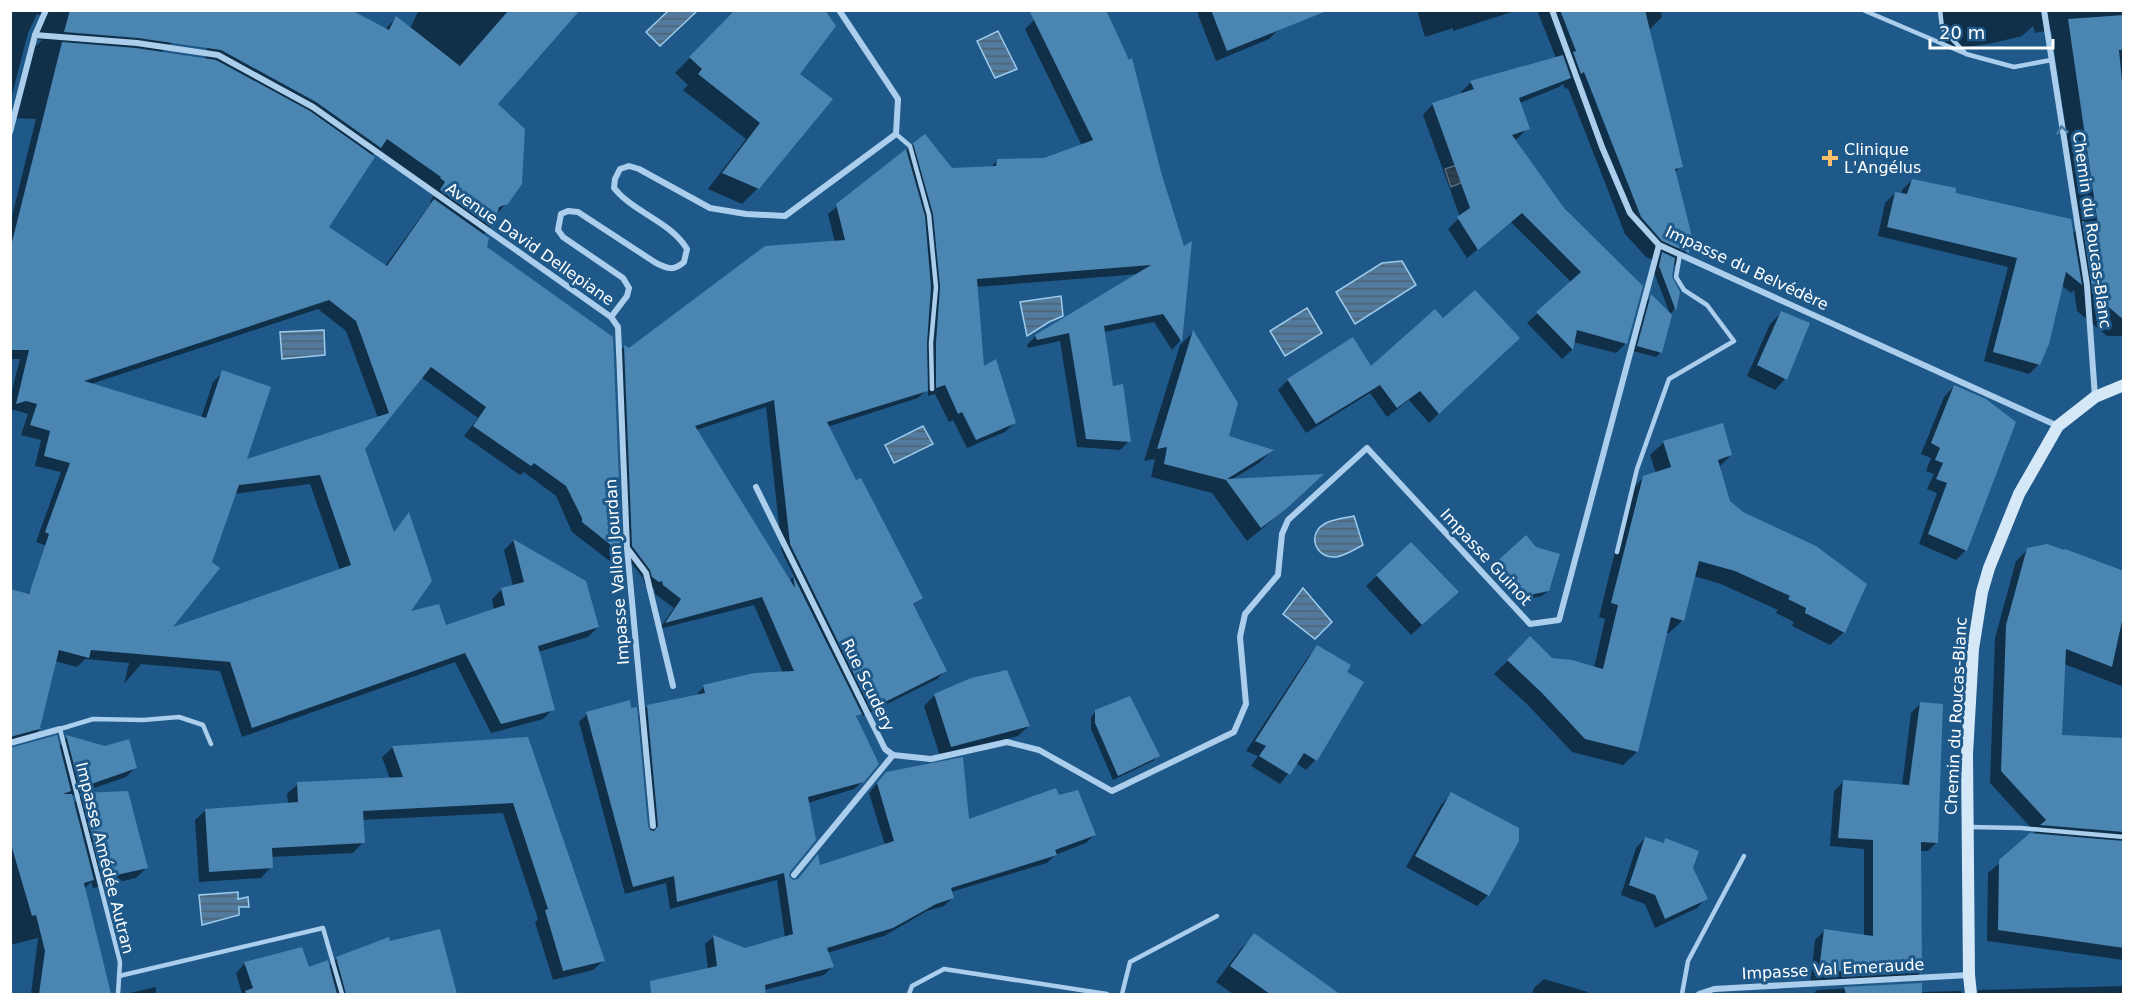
<svg xmlns="http://www.w3.org/2000/svg" width="2134" height="1005" font-family="'DejaVu Sans',sans-serif">
	<defs>
		<pattern id="water-rules" width="6" height="5" patternUnits="userSpaceOnUse" patternTransform="scale(1.5)"><rect width="6" height="5" fill="#517a9c"/><path d="M0 2.5h6" fill="none" stroke="#4e6374"/></pattern>
	</defs>
	<rect width="100%" height="100%" fill="#1f5989"/>
	<!-- water -->
	<g fill="url(#water-rules)" stroke="#9dcbec" stroke-width="1.5">
		<path d="M668,11H697L660,46L646,32Z"/>
		<path d="M998,31L1017,69L995,78L977,41Z"/>
		<path d="M1486,155L1492,170L1451,187L1445,169Z"/>
		<path d="M1402,261L1416,285L1355,324L1336,292L1382,263Z"/>
		<path d="M1061,296L1063,316L1049,322L1027,336L1020,302Z"/>
		<path d="M1307,308L1322,333L1285,356L1270,331Z"/>
		<path d="M324,330L325,355L282,359L280,332Z"/>
		<path d="M923,426L933,444L894,463L885,445Z"/>
		<path d="M1354,516L1363,545C1355,549 1345,556 1336,557C1315,559 1306,533 1326,523C1334,519 1345,518 1354,516Z"/>
		<path d="M1303,588L1332,622L1315,639L1283,614Z"/>
		<path d="M238,892V899L248,897L249,907H239V915L202,925L199,895Z"/>
	</g>
	<!-- shadow -->
	<g fill="#0007" fill-rule="evenodd">
		<path d="M10,10H170L172,42L161,53L205,61L213,10L384,30L396,18L410,28L419,10H578L496,104L507,203L495,215L491,226L483,235L485,248L612,338L621,553L611,562L572,532L556,496L524,472L520,475L464,436L478,418L421,377L363,448L393,533L408,515L407,614L445,627L494,611L492,599L502,589L513,586L504,550L513,541L585,582L598,627L588,637L538,652L553,709L543,719L491,733L455,662L242,737L220,671L141,664L124,684L129,663L85,659L77,667L55,661L38,729H40L31,738L10,744V613L26,595L31,590L155,586L36,542L61,472L35,466L41,440L21,435L28,414L15,410L10,411V398L20,359H10V224L36,119L12,118L30,52L42,40L35,39L41,16L37,14L28,33L10,103ZM376,151L435,194L430,202L431,203L385,266L327,227L371,156ZM318,309L346,331L378,418L245,461L223,372L213,382L201,418L91,384ZM310,484L340,570L168,631L234,494Z"/>
		<path d="M737,10L798,74L758,188L742,204L708,189L746,139L683,90L688,85L675,73Z"/>
		<path d="M1199,10H1274L1279,29L1269,39L1216,61L1197,12Z"/>
		<path d="M1417,10H1518L1453,31V28L1425,37Z"/>
		<path d="M1537,10H1660L1662,17L1648,31L1681,166L1674,173L1687,252L1672,268L1670,277L1678,292L1674,310L1670,314L1654,272L1657,262L1646,257L1625,234L1568,88L1565,89L1563,84L1559,87L1520,103L1528,128L1518,138L1514,140L1626,343L1616,353L1573,342L1572,350L1562,359L1527,323L1571,282L1511,222L1467,258L1448,229L1460,217L1423,115L1433,104L1462,94L1461,92L1471,82L1556,58Z"/>
		<path d="M1940,10H2124V336H2107L2077,311L2074,290L2071,293L2061,285L2039,364L2029,374L1984,361L2008,267L1878,236L1885,203L1895,193L1901,195L1902,190L1912,180L2072,234L2080,226L2051,30L2035,33L2033,26L2022,36L1993,43L1947,50Z"/>
		<path d="M1034,20L1159,173L1183,248L1190,244L1180,341L1172,350L1154,322L1104,332L1112,388L1129,441L1120,450L1077,447L1060,341L1028,348L1027,345L1036,336L1140,274L976,287L983,369L1014,423L1005,432L967,448L953,420L949,422L935,394L928,396V389L918,398L827,427L855,482L921,598L912,606L945,671L937,679L863,716L861,713L855,718L863,781L854,789L808,803L787,877L792,882L797,881L810,864L819,867L885,845L869,793L878,782L967,821L1058,796L1094,835L1086,843L1055,855L1047,863L951,892L953,898L944,906L927,911L884,936L827,953L832,967L824,975L764,990L765,994H670L669,988L708,969L705,944L713,937L745,949L785,938L777,880L670,909L666,883L625,894L579,722L587,714L651,834L639,714L648,706L696,696L704,686L783,673L754,605L659,629L674,608L655,594L654,588L650,589L645,585L643,578L625,555L616,354L624,347L629,350L835,242L828,214L914,144L951,169L990,168L997,161L1044,159L1082,146L1025,29ZM766,407L782,552L794,576L789,581L696,430Z"/>
		<path d="M1651,297L1661,352L1656,357L1633,351L1647,301Z"/>
		<path d="M1781,313L1808,324L1785,379L1775,390L1747,376L1770,324Z"/>
		<path d="M1443,320L1517,338L1429,423L1409,400L1387,417L1370,393L1306,433L1278,390L1288,380L1352,339L1371,368Z"/>
		<path d="M1193,332L1227,437L1271,451L1259,463L1231,480L1308,488L1270,522L1247,541L1212,493L1151,477L1155,459L1144,461L1180,345Z"/>
		<path d="M1954,386L1966,550L1956,560L1919,544L1937,493L1927,489L1934,474L1926,471L1931,458L1921,454L1944,397Z"/>
		<path d="M1664,442L1731,455L1719,467L1729,502L1844,632L1830,645L1792,626L1794,622L1776,613L1778,610L1721,584L1694,576L1683,620L1669,633H1666L1637,752L1623,765L1572,752L1529,706L1494,674L1530,639L1551,659L1594,668L1605,619L1599,617L1630,491L1644,477L1656,473L1650,455Z"/>
		<path d="M1526,537L1548,591L1542,596L1516,601L1489,571Z"/>
		<path d="M1411,544L1446,603L1411,635L1366,586Z"/>
		<path d="M2028,549L2124,573V687L2064,664L2060,736L2124,739V960L1987,941L1988,873L2035,832L1990,783L1995,638L2016,561Z"/>
		<path d="M1317,647L1345,673L1361,683L1315,760L1306,770L1296,763L1280,784L1251,766L1258,756L1246,751L1308,657Z"/>
		<path d="M935,695L1029,726L1018,736L940,756L924,706Z"/>
		<path d="M1920,704L1937,842L1928,851H1919L1921,972L1912,981L1810,986L1815,940L1824,931L1864,936V849L1830,846L1834,791L1843,782L1902,786L1911,713Z"/>
		<path d="M1096,711L1158,756L1153,761L1113,780L1091,729V717Z"/>
		<path d="M67,737L135,768L126,777L71,796L73,804L82,795L146,868L136,878L93,888L91,882L84,889L109,994H31L38,938L10,945V804Z"/>
		<path d="M527,739L604,960L593,970L553,980L535,922L538,919L503,813L362,820L363,842L353,853L271,857V867L261,878L199,882L195,820L206,810L288,804L287,794L298,784L390,779L382,757L393,747Z"/>
		<path d="M1451,794L1517,841L1488,895L1477,906L1406,867L1441,805Z"/>
		<path d="M1645,838L1662,844L1666,840L1692,868L1706,898L1697,908L1655,928L1645,904L1621,895L1636,848Z"/>
		<path d="M439,931L456,994H242L236,973L245,963L308,969L328,967L337,958Z"/>
		<path d="M1254,935L1337,994H1233L1216,982L1239,951Z"/>
		<path d="M1544,979L1588,992L1587,994H1532L1534,988Z"/>
		<path d="M1921,984V992L1961,991L1962,994H1813L1817,990Z"/>
		<path d="M2124,986V994H1975L1979,990Z"/>
		<path d="M156,987V994H125Z"/>
	</g>
	<!-- building -->
	<g fill="#4b85b2" fill-rule="evenodd">
		<path d="M70,10H351L389,30L396,16L460,66L509,10H580L498,104L525,129L522,184L508,204L499,207L493,227L440,190L445,182L440,178L441,177L387,139L381,148L316,102L221,50L138,38L64,32Z"/>
		<path d="M735,10H825L836,26L800,74L833,99L759,189L722,173L760,123L698,74L702,69L689,57Z"/>
		<path d="M1029,10H1106L1129,60L1132,58L1161,172L1184,246L1192,241L1182,342L1163,314L1104,326L1113,386L1123,384L1131,442L1086,439L1069,333L1037,340L1035,335L1151,265L977,279L984,366L996,359L1016,423L976,440L962,412L958,414L945,385L936,388V343L940,287L933,214L913,143L925,134L952,168L996,166L997,159L1044,158L1093,140Z"/>
		<path d="M1211,10H1323L1324,12L1227,51Z"/>
		<path d="M1560,10H1645L1683,167L1675,169L1692,237L1689,253L1662,241L1641,217L1584,72L1581,74L1573,52L1576,51Z"/>
		<path d="M2124,15V50H2119L2124,102V320L2093,294L2082,221L2098,225L2068,19Z"/>
		<path d="M62,42L136,48L216,60L310,111L375,157L329,227L387,266L434,199L489,238L487,247L613,337L622,554L582,522V518L566,486L534,463L531,466L473,426L486,407L431,367L365,449L394,532L409,512L432,581L411,611L439,604L446,625L505,605L501,588L524,582L513,539L586,581L599,627L538,646L555,710L501,724L465,653L252,728L230,662L91,650L89,658L59,650L40,728H43L10,737V589L29,594L49,534L45,532L70,463L44,456L50,431L30,425L37,404L26,401L16,404L29,350H10V250ZM329,300L356,321L389,413L247,459L271,387L222,370L206,418L84,381ZM320,475L351,565L173,627L220,568L212,562L239,485Z"/>
		<path d="M1563,55L1571,78L1519,98L1530,129L1512,135L1564,208L1643,286L1627,344L1577,330L1573,350L1536,312L1581,272L1522,213L1478,250L1457,217L1470,208L1432,103L1474,89L1470,81Z"/>
		<path d="M906,149L925,216L931,287L927,343L928,391L827,422L856,480L861,478L923,598L913,604L947,671L871,709L790,544L774,400L695,426L795,588L793,575L862,714L856,716L879,764L864,782L808,797L816,840L790,872L789,876L793,880L798,879L818,854L820,865L894,841L877,783L886,772L963,757L969,819L1056,788L1059,795L1078,790L1096,835L1055,850L1057,855L951,888L954,898L936,904L893,928L827,948L834,967L765,985L766,994H651L650,981L717,966L713,935L745,948L793,934L784,873L677,902L674,876L633,887L586,712L630,700L631,708L637,707L648,826L650,830L654,831L658,826L647,705L705,693L703,685L754,673L794,671L762,597L665,623L681,599L663,585L662,581L659,582L652,577L650,570L632,546L624,345L629,348L765,246L845,240L836,204Z"/>
		<path d="M1912,179L1956,188V193L2071,219L2082,285L2066,272L2049,344L2040,365L1993,352L2017,258L1887,227L1895,192L1907,194Z"/>
		<path d="M1662,252L1675,258L1672,277L1680,292L1676,311L1659,266Z"/>
		<path d="M1475,290L1520,338L1439,414L1420,391L1397,408L1380,385L1316,424L1287,379L1353,337L1371,366L1435,309L1443,318Z"/>
		<path d="M1651,294L1672,315L1662,353L1637,346Z"/>
		<path d="M1781,311L1810,323L1787,380L1757,365Z"/>
		<path d="M1193,330L1238,403L1229,436L1274,450L1227,479L1324,474L1286,509L1261,528L1226,480L1164,464L1167,447L1157,449Z"/>
		<path d="M1954,385L1986,399L2016,422L1967,551L1928,534L1947,483L1936,479L1943,463L1935,460L1940,448L1931,443Z"/>
		<path d="M1723,423L1732,455L1718,460L1730,501L1743,512L1816,546L1867,584L1845,633L1805,613L1806,608L1788,599L1790,596L1735,571L1699,561L1684,621L1671,617L1638,752L1585,739L1542,693L1507,660L1530,636L1552,658L1572,660L1603,669L1618,605L1611,603L1643,476L1671,467L1663,441Z"/>
		<path d="M1526,535L1536,547L1560,554L1549,591L1521,597L1493,565Z"/>
		<path d="M1411,542L1459,592L1422,625L1376,575Z"/>
		<path d="M2047,544L2064,550L2065,549L2124,571V612L2112,667L2066,649L2062,735L2124,738V832L2040,825L2046,820L2001,771L2006,625L2027,548Z"/>
		<path d="M1317,645L1351,665L1347,672L1364,682L1317,761L1304,753L1290,775L1259,756L1266,746L1255,741Z"/>
		<path d="M1007,670L1030,726L951,747L934,694L971,678Z"/>
		<path d="M1130,696L1160,756L1118,776L1095,723V710Z"/>
		<path d="M1920,702L1943,704L1938,843L1921,842L1922,972L1842,977L1841,971H1819L1824,929L1873,936V840L1838,838L1843,780L1909,785Z"/>
		<path d="M57,735L71,791L63,794H72L94,880L84,883L111,994H39L45,951L36,915L32,916L10,841V748Z"/>
		<path d="M66,735L105,746L129,739L137,768L80,788Z"/>
		<path d="M528,737L605,961L563,971L545,910L548,909L513,803L363,811L365,843L272,848L273,868L209,872L205,809L298,802L297,782L403,777L392,746Z"/>
		<path d="M128,791L148,868L103,878L81,793Z"/>
		<path d="M1451,792L1519,828V841L1489,896L1415,856Z"/>
		<path d="M2030,833L2124,841V948L1998,930L1999,860Z"/>
		<path d="M1645,837L1664,843L1665,838L1699,851L1693,868L1708,899L1665,919L1655,895L1629,885Z"/>
		<path d="M440,929L457,994H346L336,957L389,937L390,941Z"/>
		<path d="M1254,933L1340,994H1270L1230,966Z"/>
		<path d="M302,947L309,967L328,960L337,994H246L245,991L253,988L244,962Z"/>
		<path d="M1922,983V994H1846L1844,987Z"/>
	</g>
	<g fill="none" stroke-linecap="round" stroke-linejoin="round">
		<!-- lane -->
		<g stroke="#aaceeb" stroke-width="4.5">
			<path d="M1863,10L1964,53"/>
			<path d="M1940,10L1942,28L1966,54L2014,67L2051,60"/>
			<path d="M896,134L910,146L929,215L936,287L931,343L932,389"/>
			<path d="M1617,552L1637,469L1669,379L1734,341L1707,305L1684,290L1676,277L1680,254"/>
			<path d="M1969,827L2021,828L2124,837"/>
			<path d="M119,976L323,928L342,994"/>
			<path d="M118,994L120,962L60,729L93,719L143,720L179,717L203,725L211,744"/>
			<path d="M909,994L912,986L944,969L1107,994"/>
			<path d="M1122,994L1130,962L1217,916"/>
			<path d="M1682,994L1688,961L1744,856"/>
		</g>
		<!-- street -->
		<g stroke="#aaceeb" stroke-width="6">
			<path d="M1552,10L1602,147L1630,213L1659,245L2058,426"/>
			<path d="M2044,10L2087,285L2095,397"/>
			<path d="M35,35L137,43L218,55L313,107L611,317L618,327L627,548L653,826"/>
			<path d="M10,132L35,35L46,10"/>
			<path d="M611,317L627,296L629,288L623,278L563,237L558,230L561,214L568,211L578,212L656,263C668,269 674,271 684,262L687,249C670,221 634,213 614,188L615,179L620,169L629,166L639,169L710,208L746,214L785,216L896,134L898,99L839,10"/>
			<path d="M756,487L885,749L893,755L931,759L1007,742L1039,750L1112,791L1234,732L1246,704L1240,637L1245,614L1278,575L1282,534L1288,520L1367,448L1530,624L1559,620L1659,245"/>
			<path d="M627,548L646,573L673,686"/>
			<path d="M10,743L60,729"/>
			<path d="M794,875L893,755"/>
			<path d="M1699,994L1714,989L1969,975"/>
		</g>
		<!-- secondary -->
		<path stroke="#d5e8f8" stroke-width="12" d="M1971,994L1969,975L1967,754L1973,649L1982,592L1989,568L2019,494L2058,426L2095,397L2124,385"/>
	</g>
	<!-- one-way arrows -->
	<defs><path id="oneway-chevron" d="M-2-3.5L2.5 0L-2 3.5" fill="none" stroke-width="1.6" stroke-linecap="round" stroke-linejoin="round" transform="scale(1.5)"/></defs>
	<use stroke="#497ca6" href="#oneway-chevron" transform="translate(2062 130) rotate(-99)"/>
	<!-- markers -->
	<path fill="#f9c069" stroke="#1f5989" stroke-width="2" d="M1827 149h6v6h6v6h-6v6h-6v-6h-6v-6h6z"/>
	<g text-anchor="middle" dominant-baseline="central" stroke-width="6" stroke-linejoin="round" paint-order="stroke">
		<!-- poi labels -->
		<g font-size="16" fill="#fff" stroke="#1f5989" text-anchor="start">
			<text x="1844" y="149">Clinique<tspan x="1844" dy="18">L'Angélus</tspan></text>
		</g>
		<!-- street labels -->
		<g font-size="16" fill="#fff" stroke="#1f5989">
			<text transform="translate(2092 230) rotate(82)">Chemin du Roucas-Blanc</text>
			<text transform="translate(530 244) rotate(35)">Avenue David Dellepiane</text>
			<text transform="translate(1747 268) rotate(25)">Impasse du Belvédère</text>
			<text transform="translate(1486 557) rotate(47)">Impasse Guinot</text>
			<text transform="translate(617 572) rotate(-94)">Impasse Vallon Jourdan</text>
			<text transform="translate(868 685) rotate(64)">Rue Scudery</text>
			<text transform="translate(1956 716) rotate(-87)">Chemin du Roucas-Blanc</text>
			<text transform="translate(105 858) rotate(76)">Impasse Amédée Autran</text>
			<text transform="translate(1833 969) rotate(-3)">Impasse Val Emeraude</text>
		</g>
	</g>
	<!-- border -->
	<rect width="2134" height="1005" fill="none" stroke="#ffffff" stroke-width="24"/>
	<!-- scale -->
	<path d="M1930 39v9h123v-9" fill="none" stroke="#ffffff" stroke-width="3"/>
	<text x="1939" y="39" font-size="18" fill="#ffffff" stroke="#1f5989" stroke-width="4.5" paint-order="stroke">20 m</text>
</svg>
